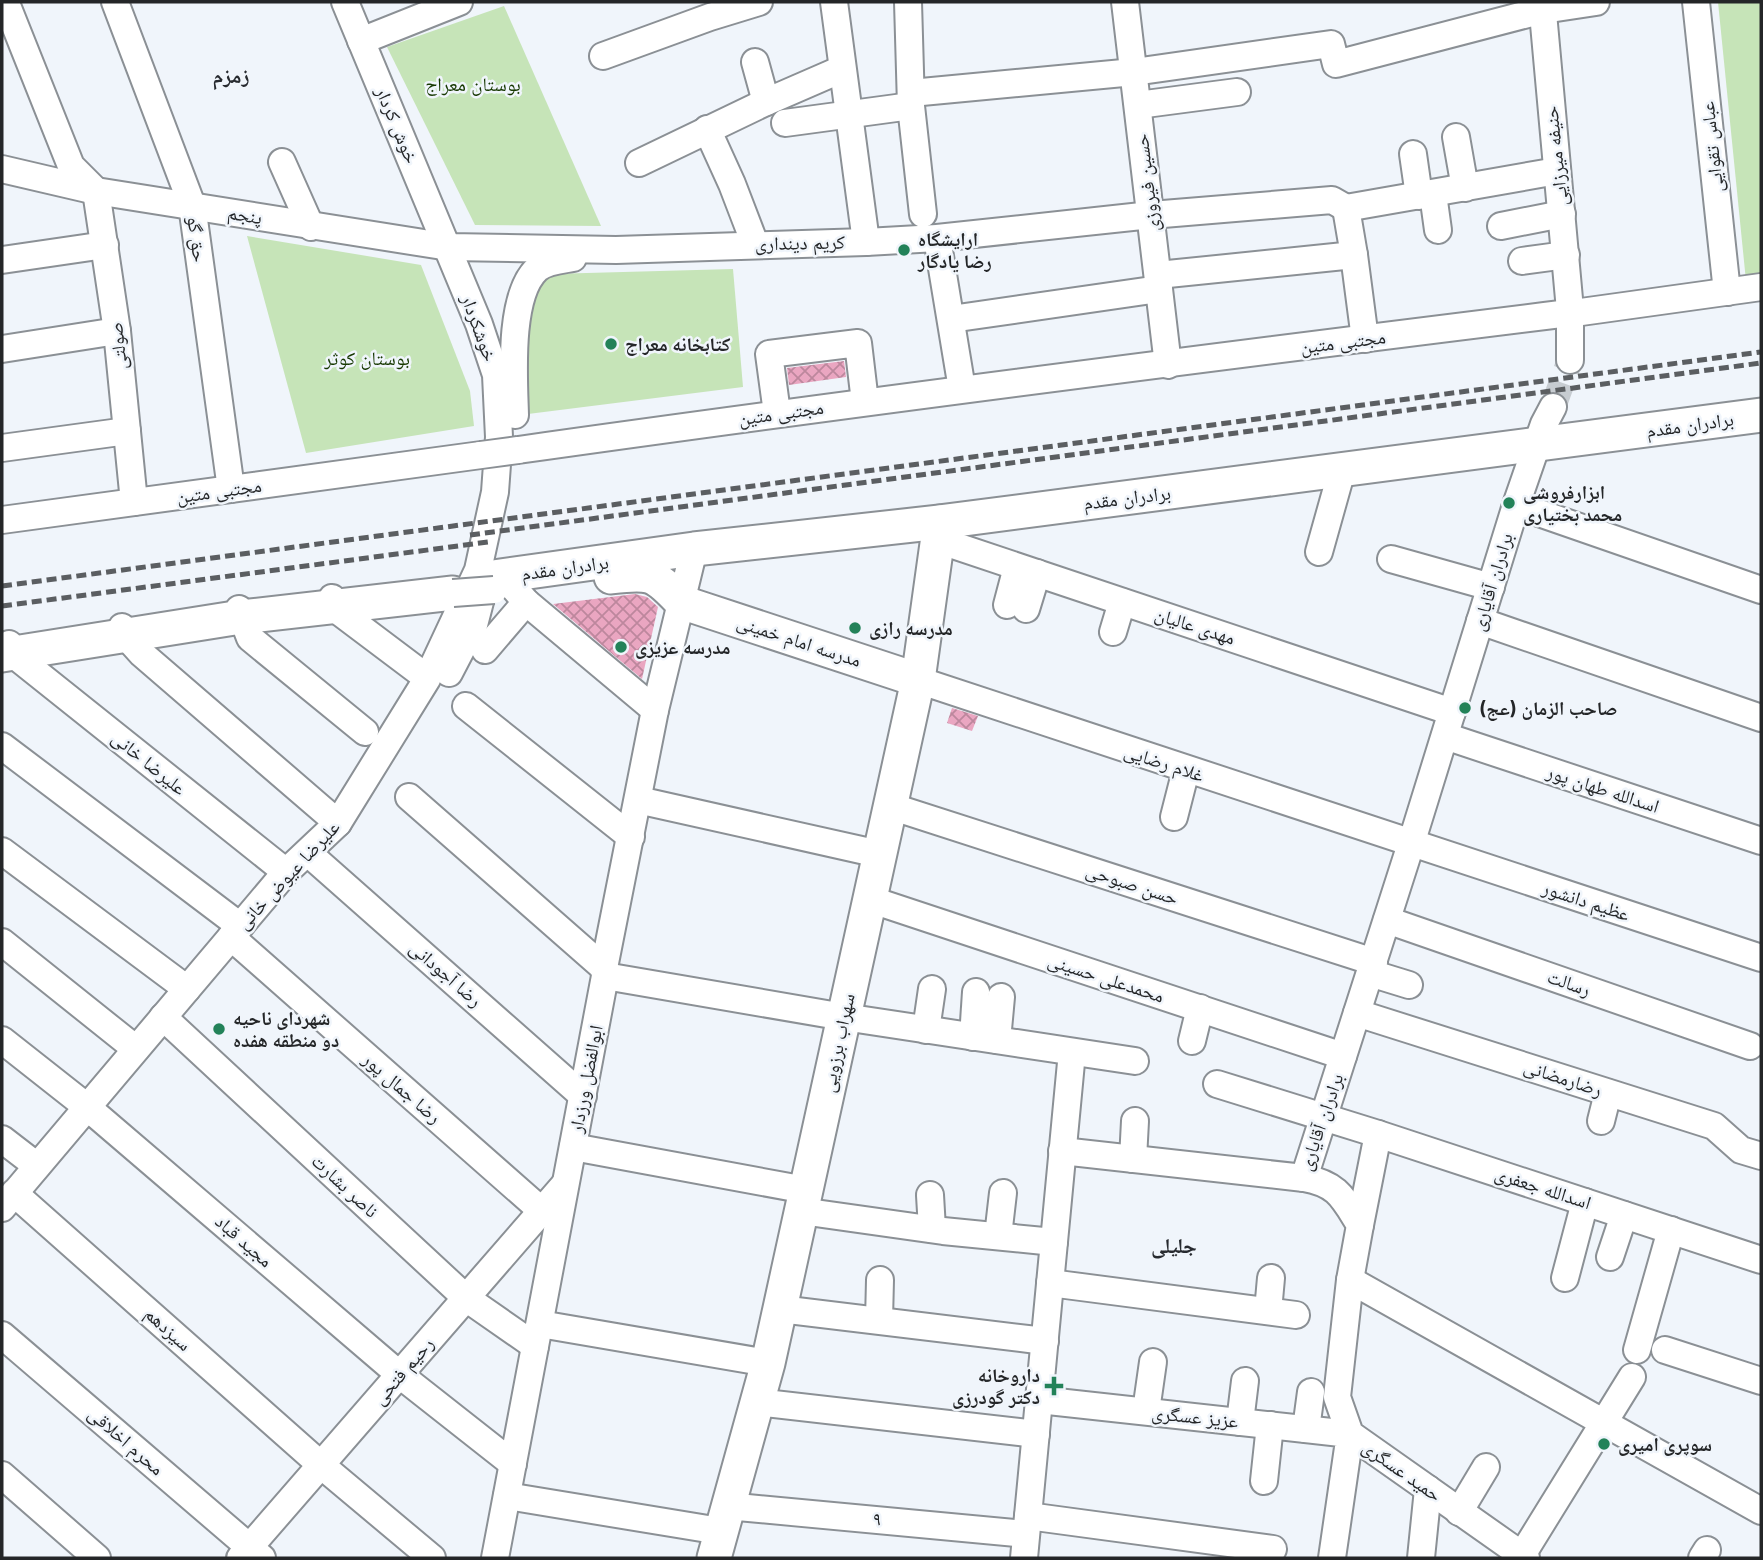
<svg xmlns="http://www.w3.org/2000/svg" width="1763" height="1560" font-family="Inter,'Noto Naskh Arabic',sans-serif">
	<defs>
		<pattern id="building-cross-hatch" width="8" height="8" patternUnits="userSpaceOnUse" patternTransform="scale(1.75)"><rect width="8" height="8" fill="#eaa6c1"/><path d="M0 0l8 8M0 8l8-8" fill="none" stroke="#bd879d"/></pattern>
	</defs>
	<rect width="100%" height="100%" fill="#f0f5fb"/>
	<!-- park -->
	<g fill="#c6e4b8">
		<path d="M1718,2H1761V279L1746,281Z"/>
		<path d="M504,6L601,226L475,225L387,47Z"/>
		<path d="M247,236L421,265L470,391L474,426L306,453Z"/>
		<path d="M733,269L743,387L528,414L521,337L530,296L550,274Z"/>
	</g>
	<!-- building -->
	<g fill="url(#building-cross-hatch)">
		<path d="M844,361L846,377L789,385L787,368Z"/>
		<path d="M635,594L647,597L658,607L642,679L553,604Z"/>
		<path d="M952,708L978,716L972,731L947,723Z"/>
	</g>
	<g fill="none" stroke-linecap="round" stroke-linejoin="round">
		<!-- minor-tunnel -->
		<path stroke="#c7ccd1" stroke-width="26" stroke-dasharray="26 13" stroke-linecap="butt" d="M1553,407L1570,360"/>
		<!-- minor casing -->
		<g stroke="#8b9095" stroke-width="30">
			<g id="minor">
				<path d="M115,2L192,205L231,489"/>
				<path d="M834,2L866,242"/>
				<path d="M908,2L911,106L923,214"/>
				<path d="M1125,2L1168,365"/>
				<path d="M1542,2L1570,310"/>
				<path d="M1696,2L1727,292"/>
				<path d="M8,8L71,166L96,191L117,331L134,502"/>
				<path d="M361,41L459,2"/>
				<path d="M603,56L710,17L759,2"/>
				<path d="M755,62L766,102"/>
				<path d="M911,93L1134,72L1331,44L1336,64L1543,10L1596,2"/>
				<path d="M1138,105L1237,92"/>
				<path d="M785,123L911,106"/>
				<path d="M707,129L732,184L755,244"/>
				<path d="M1456,137L1465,188"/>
				<path d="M1413,154L1419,196"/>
				<path d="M282,162L311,227"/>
				<path d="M639,163L766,102L842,69"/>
				<path d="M2,169L96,191L449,247L616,250L866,242L937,238L1151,215L1332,200L1346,208"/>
				<path d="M1433,194L1438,230"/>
				<path d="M1346,208L1557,171"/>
				<path d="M1501,226L1562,214"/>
				<path d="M937,238L962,389"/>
				<path d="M1354,255L1365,339"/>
				<path d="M2,260L105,245"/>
				<path d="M1522,261L1566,255"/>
				<path d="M1158,275L1354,255L1346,208"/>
				<path d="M951,319L1159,289"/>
				<path d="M2,349L117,331"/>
				<path d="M1570,360V317"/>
				<path d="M777,413L769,354L858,343L865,402"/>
				<path d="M515,415C514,378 508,296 537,269C546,261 562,260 573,258"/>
				<path d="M2,448L127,431"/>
				<path d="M518,450C865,401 1213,357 1561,314L1570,310L1581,312L1761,287"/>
				<path d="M1516,505L1761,590"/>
				<path d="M2,520L481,455"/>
				<path d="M938,540L1452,712"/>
				<path d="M1319,552L1342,470"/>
				<path d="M1391,559L1491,587"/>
				<path d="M510,576L514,588L526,602L655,710"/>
				<path d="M332,598L333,607L418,671"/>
				<path d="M1007,605L1017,567"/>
				<path d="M239,609L250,638L365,732"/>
				<path d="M1026,609L1037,573"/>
				<path d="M1480,621L1761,718"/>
				<path d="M122,627L124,634L142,654L338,823"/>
				<path d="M1113,632L1122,602"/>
				<path d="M9,644L13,654L286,872"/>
				<path d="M485,650L526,602"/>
				<path d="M449,673L474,625L484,586"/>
				<path d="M918,680L1761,958"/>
				<path d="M466,706L631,837"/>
				<path d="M1445,736L1761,841"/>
				<path d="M2,746L240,926"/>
				<path d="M409,797L604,968"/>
				<path d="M638,800L879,854"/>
				<path d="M890,806L1374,962"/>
				<path d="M1174,817L1186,770"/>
				<path d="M2,851L187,989"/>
				<path d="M308,853L583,1096"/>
				<path d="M869,899L1343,1056"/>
				<path d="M1387,920L1750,1046"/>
				<path d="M231,937L542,1211"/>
				<path d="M2,942L136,1049"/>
				<path d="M1370,973L1409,985"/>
				<path d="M605,976L844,1017L1135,1061"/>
				<path d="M1357,1013L1714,1126L1741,1150L1761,1156"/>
				<path d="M163,1017L466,1298L535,1346"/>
				<path d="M926,1030L932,989"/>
				<path d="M973,1037L976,992"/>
				<path d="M2,1040L87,1107L400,1375L513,1464"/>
				<path d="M997,1040L1001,997"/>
				<path d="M1192,1041L1200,1008"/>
				<path d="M1217,1084L1378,1134L1761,1260"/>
				<path d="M1601,1121L1608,1093"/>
				<path d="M2,1139L37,1166"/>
				<path d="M573,1147L806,1190"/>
				<path d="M1062,1151L1304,1178C1338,1184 1343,1198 1360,1225L1350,1280L1337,1397L1350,1434L1526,1558"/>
				<path d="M1133,1159L1135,1121"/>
				<path d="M1304,1178L1411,844L1516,505L1544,424L1553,407"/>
				<path d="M14,1193L321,1465L432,1558"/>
				<path d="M930,1195L932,1229"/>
				<path d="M2,1208L286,872L338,823L427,679L478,570L495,492L499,437L496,375L479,324L345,2"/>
				<path d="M801,1211L943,1231L1054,1242"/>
				<path d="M1360,1225L1378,1134"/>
				<path d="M998,1236L1003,1193"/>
				<path d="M1610,1257L1624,1215"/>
				<path d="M1565,1278L1585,1202"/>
				<path d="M1350,1280L1761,1511"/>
				<path d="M1050,1283L1296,1315"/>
				<path d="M780,1309L1045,1341"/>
				<path d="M1268,1311L1271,1278"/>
				<path d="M879,1320L880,1280"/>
				<path d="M540,1324L768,1363"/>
				<path d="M2,1335L262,1558"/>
				<path d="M1637,1350L1671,1230"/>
				<path d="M1665,1350L1761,1381"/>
				<path d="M1039,1400L1350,1434L1332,1558"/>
				<path d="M757,1402L1036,1434"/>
				<path d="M1146,1411L1153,1362"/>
				<path d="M1240,1422L1245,1381"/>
				<path d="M1306,1429L1311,1392"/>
				<path d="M2,1475L97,1558"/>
				<path d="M1264,1481L1270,1425"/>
				<path d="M507,1496L720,1531"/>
				<path d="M727,1506L1026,1534"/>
				<path d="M1459,1512L1486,1467"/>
				<path d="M1028,1516L1273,1549"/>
				<path d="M1522,1555L1632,1377"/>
				<path d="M240,1558L565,1184"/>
				<path d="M495,1558L605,976L604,968L655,710L694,549"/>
				<path d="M1024,1558L1072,1052"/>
				<path d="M1421,1558L1428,1489"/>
				<path d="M1702,1558L1707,1550"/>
			</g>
		</g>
		<!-- major casing -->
		<g stroke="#8b9095" stroke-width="37">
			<g id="major">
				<path d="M493,577L694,549L940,522L1761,415"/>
				<path d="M611,577C650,572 654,573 681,602L918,680"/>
				<path d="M2,655L241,617L453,593"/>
				<path d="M714,1558L768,1363L918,680L940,522"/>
			</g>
		</g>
		<!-- minor -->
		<use href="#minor" stroke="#fff" stroke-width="26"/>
		<!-- major -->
		<use href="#major" stroke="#fff" stroke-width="33"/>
		<!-- rail -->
		<g stroke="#5b5e61" stroke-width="5" stroke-dasharray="10 5" stroke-linecap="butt">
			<path d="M470,535L1761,363"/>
			<path d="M2,586L1761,352"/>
			<path d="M2,606L488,542"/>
		</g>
		<!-- minor-bridge casing -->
		<g stroke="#8b9095" stroke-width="30" stroke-linecap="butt">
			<g id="minor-bridge">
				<path d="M481,455L518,450"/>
				<path d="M453,593L494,590"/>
			</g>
		</g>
		<!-- minor-bridge -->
		<use href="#minor-bridge" stroke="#fff" stroke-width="26"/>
	</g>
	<!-- markers -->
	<g fill="#238259" stroke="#f0f5fb" stroke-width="2.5">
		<circle cx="904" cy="250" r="7"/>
		<circle cx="611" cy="344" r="7"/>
		<circle cx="1509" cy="503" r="7"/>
		<circle cx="855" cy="628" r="7"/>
		<circle cx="621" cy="647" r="7"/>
		<circle cx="1465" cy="708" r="7"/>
		<circle cx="219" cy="1029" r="7"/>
		<path d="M1050.5 1375.5h7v7h7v7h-7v7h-7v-7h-7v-7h7z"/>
		<circle cx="1604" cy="1444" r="7"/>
	</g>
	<g text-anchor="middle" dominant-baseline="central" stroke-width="5" stroke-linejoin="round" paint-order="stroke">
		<!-- park labels -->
		<g font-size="19" fill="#163800" stroke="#f0f5fb">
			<text x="473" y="84">بوستان معراج</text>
			<text x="367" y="358">بوستان کوثر</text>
		</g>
		<!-- street labels -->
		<g font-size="19" fill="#242628" stroke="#f0f5fb">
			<text transform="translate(397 125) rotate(67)">خوش کردار</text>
			<text transform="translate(1712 147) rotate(-96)">عباس تقوایی</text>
			<text transform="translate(1556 156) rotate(-96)">حنیفه میرزایی</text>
			<text transform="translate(1147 183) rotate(-97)">حسین فیروزی</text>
			<text transform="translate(245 215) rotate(10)">پنجم</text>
			<text transform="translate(197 239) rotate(82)">حق گو</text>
			<text transform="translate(800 243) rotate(-1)">کریم دینداری</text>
			<text transform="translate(479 328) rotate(70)">خوشکردار</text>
			<text transform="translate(1343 342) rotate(-7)">مجتبی متین</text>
			<text transform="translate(118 346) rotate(-96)">صولتی</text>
			<text transform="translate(781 413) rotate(-8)">مجتبی متین</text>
			<text transform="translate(1690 425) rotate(-8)">برادران مقدم</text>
			<text transform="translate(219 491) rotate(-8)">مجتبی متین</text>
			<text transform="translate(1127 498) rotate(-7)">برادران مقدم</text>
			<text transform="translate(565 568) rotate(-8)">برادران مقدم</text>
			<text transform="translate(1492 582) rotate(-73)">برادران آقایاری</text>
			<text transform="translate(1195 626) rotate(18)">مهدی عالیان</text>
			<text transform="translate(799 641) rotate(18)">مدرسه امام خمینی</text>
			<text transform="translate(149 763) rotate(39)">علیرضا خانی</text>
			<text transform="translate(1164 763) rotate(18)">غلام رضایی</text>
			<text transform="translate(1603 789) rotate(18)">اسدالله طهان پور</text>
			<text transform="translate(288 875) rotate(-47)">علیرضا عیوض خانی</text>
			<text transform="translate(1132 884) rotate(18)">حسن صبوحی</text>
			<text transform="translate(1586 901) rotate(18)">عظیم دانشور</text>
			<text transform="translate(446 974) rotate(41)">رضا آجودانی</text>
			<text transform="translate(1106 978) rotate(18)">محمدعلی حسینی</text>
			<text transform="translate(1569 983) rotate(19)">رسالت</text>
			<text transform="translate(838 1043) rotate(-78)">سهراب برزویی</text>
			<text transform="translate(1563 1078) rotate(18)">رضارمضانی</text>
			<text transform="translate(586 1079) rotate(-79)">ابوالفضل ورزدار</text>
			<text transform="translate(402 1088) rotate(41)">رضا جمال پور</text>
			<text transform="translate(1321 1122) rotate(-71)">برادران آقایاری</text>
			<text transform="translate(345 1186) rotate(43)">ناصر بشارت</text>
			<text transform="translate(1543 1188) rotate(18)">اسدالله جعفری</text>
			<text transform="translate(244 1241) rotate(41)">مجید قباد</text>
			<text transform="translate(168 1329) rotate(42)">سیزدهم</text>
			<text transform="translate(403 1371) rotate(-49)">رحیم فتحی</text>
			<text transform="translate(1195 1417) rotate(6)">عزیز عسگری</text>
			<text transform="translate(126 1441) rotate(41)">محرم اخلاقی</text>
			<text transform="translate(1402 1471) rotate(35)">حمید عسگری</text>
			<text transform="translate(877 1519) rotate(5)">۹</text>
		</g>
		<!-- poi labels -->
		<g font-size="19" font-weight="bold" fill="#242628" stroke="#f0f5fb" text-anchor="start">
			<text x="918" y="239">ارایشگاه<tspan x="918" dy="22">رضا یادگار</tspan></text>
			<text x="625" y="344">کتابخانه معراج</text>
			<text x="1523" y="492">ابزارفروشی<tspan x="1523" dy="22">محمد بختیاری</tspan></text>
			<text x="869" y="628">مدرسه رازی</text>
			<text x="635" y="647">مدرسه عزیزی</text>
			<text x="1479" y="708">صاحب الزمان (عج)</text>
			<text x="233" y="1018">شهردای ناحیه<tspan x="233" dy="22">دو منطقه هفده</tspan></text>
			<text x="1040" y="1375" text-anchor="end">داروخانه<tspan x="1040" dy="22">دکتر گودرزی</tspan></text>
			<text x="1618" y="1444">سوپری امیری</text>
		</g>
		<!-- neighbourhood labels -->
		<g font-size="21" font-weight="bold" fill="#272a2f" stroke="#f0f5fb">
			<text x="231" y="75">زمزم</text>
			<text x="1174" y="1245">جلیلی</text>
		</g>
	</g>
	<!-- border -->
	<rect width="1763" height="1560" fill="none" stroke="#242628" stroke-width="7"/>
</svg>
